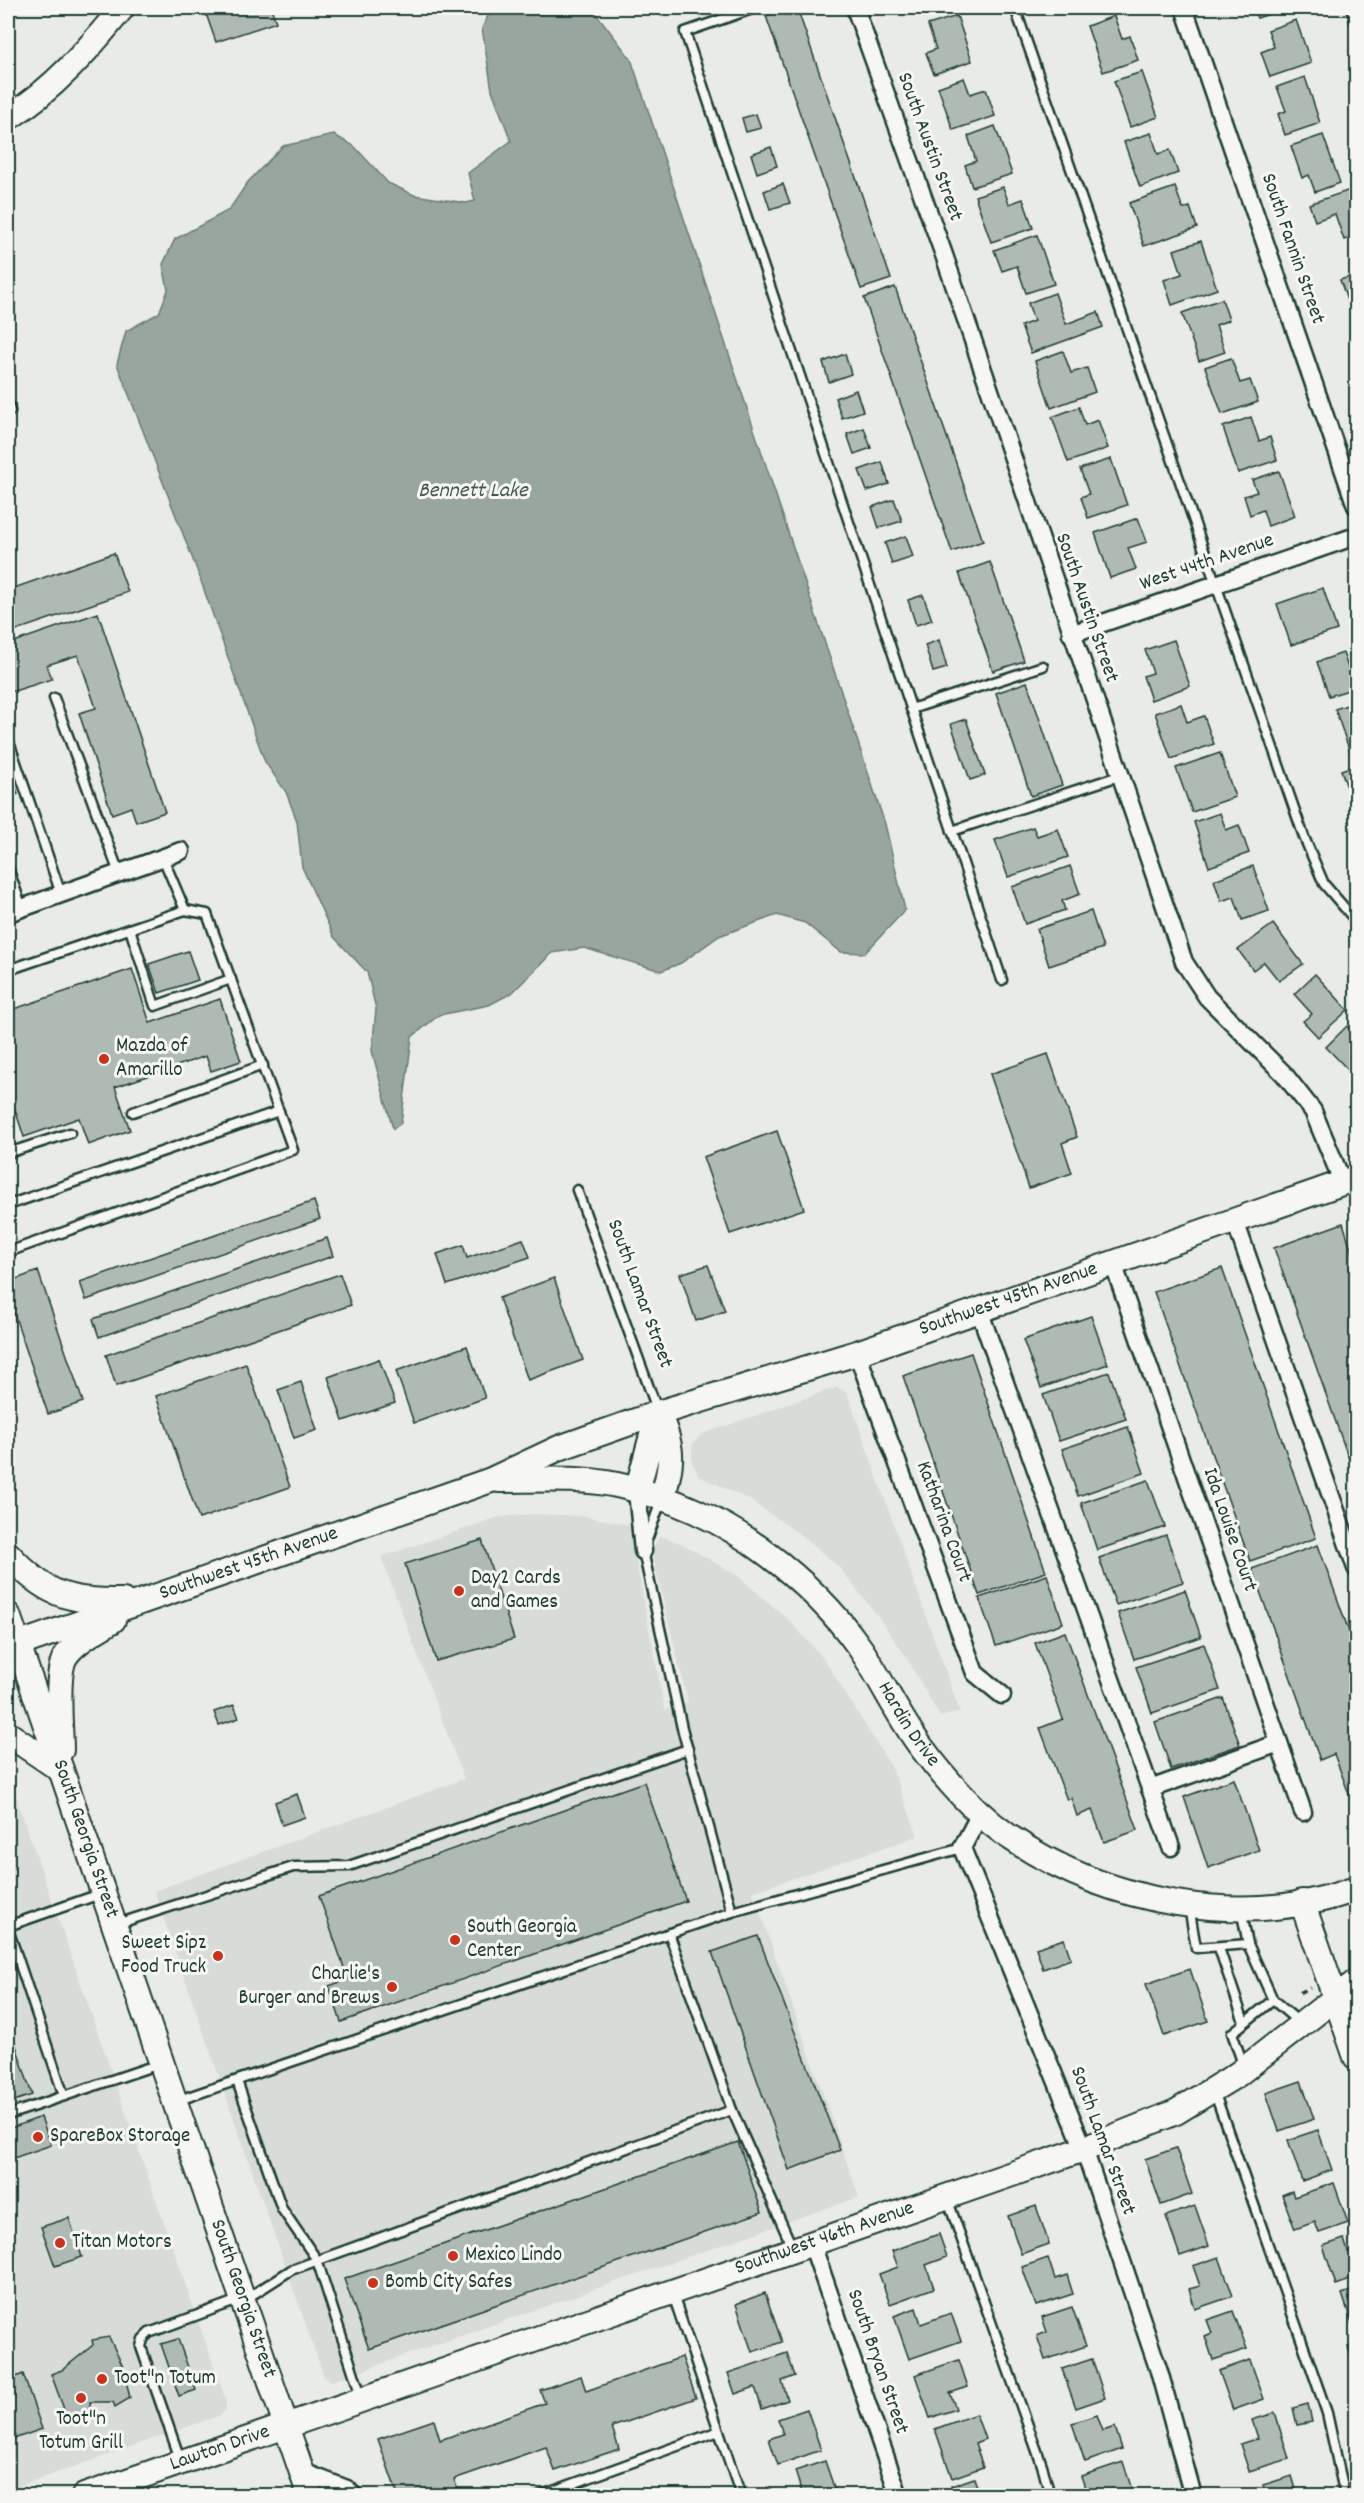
<svg xmlns="http://www.w3.org/2000/svg" width="1364" height="2503" font-family="Dekko,sans-serif">
	<rect width="100%" height="100%" fill="#e9ebe7"/>
	<filter id="ink" filterUnits="userSpaceOnUse"><feTurbulence type="fractalNoise" baseFrequency=".0167" numOctaves="2"/><feDisplacementMap in="SourceGraphic" scale="12" xChannelSelector="R" yChannelSelector="G"/><feConvolveMatrix kernelMatrix="1 2 1 2 8 2 1 2 1" color-interpolation-filters="sRGB"/></filter>
	<g filter="url(#ink)">
		<!-- built -->
		<g fill="#d8dcd8">
			<path d="M837,1387L847,1392L960,1712L940,1717L905,1655L877,1615L837,1565L794,1530L748,1499L699,1476L692,1462V1445L702,1434Z"/>
			<path d="M534,1514L584,1516L629,1525L665,1710L688,1702L651,1550L660,1536L681,1543L738,1576L790,1621L824,1659L892,1768L918,1836L753,1892L859,2197L332,2381L324,2377L154,1891L464,1779L381,1557L499,1517Z"/>
			<path d="M8,1774L226,2401V2410L221,2415L8,2490Z"/>
		</g>
		<!-- water -->
		<path fill="#99a6a0" stroke="#687c75" stroke-width="1.5" d="M492,8H592L631,59L885,824L905,910L865,953L841,952L805,923L777,915L719,936L681,963L661,971L584,948L552,953L512,993L489,1005L439,1015L412,1037L401,1123L393,1129L372,1051L376,1009L367,972L334,937L302,867L297,821L286,792L265,762L197,570L117,364L126,331L159,313L168,290L163,264L175,239L229,210L248,182L283,146L334,135L354,146L388,183L414,195L466,203L475,201L468,173L511,141L492,90L482,28Z"/>
		<!-- building -->
		<g fill="#b0bab5" stroke="#1f3d34" stroke-width="1.5">
			<path d="M204,8H271L276,22L216,42Z"/>
			<path d="M789,8H797L891,279L861,289L766,16Z"/>
			<path d="M1253,8H1288L1257,18Z"/>
			<path d="M957,16L972,61L934,74L926,53L936,49L928,25Z"/>
			<path d="M1114,16L1122,39L1130,36L1138,60L1103,72L1087,26Z"/>
			<path d="M1296,20L1311,63L1270,77L1261,52L1274,47L1268,30Z"/>
			<path d="M1142,72L1158,117L1130,127L1114,81Z"/>
			<path d="M1305,77L1320,123L1285,135L1278,114L1286,111L1277,87Z"/>
			<path d="M964,78L970,94L986,89L995,116L953,130L938,87Z"/>
			<path d="M756,114L761,128L746,132L742,118Z"/>
			<path d="M995,126L1012,174L972,187L965,165L976,161L968,136Z"/>
			<path d="M1151,133L1158,154L1170,150L1178,173L1140,187L1124,142Z"/>
			<path d="M1323,135L1340,183L1315,192L1309,175L1302,178L1291,146Z"/>
			<path d="M771,147L777,166L757,173L751,154Z"/>
			<path d="M783,184L790,203L770,209L764,191Z"/>
			<path d="M1003,187L1009,204L1023,199L1033,228L991,242L975,196Z"/>
			<path d="M1175,187L1183,209L1190,207L1197,228L1144,246L1129,203Z"/>
			<path d="M1356,188V236L1344,240L1335,214L1315,221L1309,204Z"/>
			<path d="M1037,235L1054,284L1026,293L1017,266L1002,271L994,250Z"/>
			<path d="M1201,241L1217,289L1172,305L1164,280L1182,274L1174,250Z"/>
			<path d="M1356,275V303L1349,306L1340,280Z"/>
			<path d="M895,287L983,541L952,552L864,298Z"/>
			<path d="M1055,293L1066,324L1098,312L1103,327L1031,353L1021,326L1034,321L1028,303Z"/>
			<path d="M1222,299L1229,320L1216,325L1225,352L1199,361L1182,313Z"/>
			<path d="M1063,351L1071,373L1087,368L1095,392L1051,408L1035,361Z"/>
			<path d="M845,354L851,374L829,382L823,362Z"/>
			<path d="M1231,358L1240,383L1250,380L1258,402L1222,414L1205,367Z"/>
			<path d="M856,390L863,411L842,418L835,398Z"/>
			<path d="M1079,407L1085,425L1098,420L1108,448L1068,462L1052,417Z"/>
			<path d="M1251,417L1259,441L1270,437L1277,460L1238,473L1223,427Z"/>
			<path d="M864,428L871,448L854,454L847,434Z"/>
			<path d="M1111,459L1127,505L1088,518L1081,497L1089,494L1080,469Z"/>
			<path d="M882,462L889,484L867,491L859,470Z"/>
			<path d="M1279,471L1295,516L1268,526L1263,510L1250,515L1244,496L1257,492L1252,480Z"/>
			<path d="M894,499L902,521L879,528L872,507Z"/>
			<path d="M1138,518L1147,542L1128,548L1136,569L1110,578L1095,533Z"/>
			<path d="M906,536L913,557L892,564L885,543Z"/>
			<path d="M114,553L128,592L8,633V590Z"/>
			<path d="M990,562L1024,661L993,671L959,573Z"/>
			<path d="M1323,588L1337,630L1291,645L1277,604Z"/>
			<path d="M923,595L932,620L916,625L908,600Z"/>
			<path d="M98,613L165,812L136,822L131,807L112,814L79,713L96,708L78,655L47,665L52,679L8,693V644Z"/>
			<path d="M939,640L947,668L933,672L925,645Z"/>
			<path d="M1174,640L1190,686L1151,700L1143,676L1153,673L1145,650Z"/>
			<path d="M1343,653L1355,688L1329,696L1317,662Z"/>
			<path d="M1027,682L1062,785L1031,796L996,693Z"/>
			<path d="M1356,702V749L1350,752L1335,709Z"/>
			<path d="M1181,704L1187,722L1204,716L1214,744L1171,759L1155,713Z"/>
			<path d="M966,719L985,775L970,780L951,724Z"/>
			<path d="M1220,753L1235,797L1192,812L1176,768Z"/>
			<path d="M1356,765V793L1350,796L1341,770Z"/>
			<path d="M8,766L18,794L8,798Z"/>
			<path d="M1220,813L1226,830L1239,825L1249,853L1209,867L1194,822Z"/>
			<path d="M1033,827L1037,836L1058,829L1068,857L1008,877L995,840Z"/>
			<path d="M1070,866L1080,894L1062,901L1065,910L1025,924L1012,887Z"/>
			<path d="M1253,866L1269,911L1242,920L1234,897L1221,901L1214,880Z"/>
			<path d="M1091,911L1103,948L1049,966L1037,929Z"/>
			<path d="M1273,924L1303,964L1279,981L1264,962L1253,970L1238,950Z"/>
			<path d="M188,951L198,980L159,993L149,964Z"/>
			<path d="M132,969L150,1023L220,999L241,1061L211,1071L206,1056L115,1087L130,1130L88,1145L79,1118L24,1137L8,1088V1011Z"/>
			<path d="M1315,974L1348,1010L1318,1037L1303,1021L1312,1014L1294,994Z"/>
			<path d="M1347,1026L1356,1036V1078L1326,1047Z"/>
			<path d="M1048,1054L1077,1137L1062,1143L1072,1173L1029,1188L990,1074Z"/>
			<path d="M777,1131L804,1209L730,1234L703,1157Z"/>
			<path d="M314,1201L320,1219L86,1300L80,1282Z"/>
			<path d="M1343,1223L1356,1265V1479L1274,1248Z"/>
			<path d="M327,1238L333,1256L99,1337L93,1319Z"/>
			<path d="M523,1239L530,1257L447,1285L437,1254L463,1245L467,1258Z"/>
			<path d="M708,1265L725,1311L696,1321L680,1274Z"/>
			<path d="M1222,1268L1316,1538L1250,1561L1154,1292Z"/>
			<path d="M38,1271L83,1402L48,1414L8,1296V1282Z"/>
			<path d="M340,1274L351,1305L116,1386L106,1355Z"/>
			<path d="M554,1278L583,1360L528,1380L499,1298Z"/>
			<path d="M1091,1316L1108,1364L1041,1388L1023,1340Z"/>
			<path d="M467,1346L485,1398L414,1423L396,1371Z"/>
			<path d="M971,1353L1046,1572L979,1595L903,1376Z"/>
			<path d="M379,1359L395,1403L343,1421L328,1377Z"/>
			<path d="M246,1364L290,1487L199,1519L156,1396Z"/>
			<path d="M1109,1372L1126,1419L1059,1441L1043,1395Z"/>
			<path d="M301,1382L317,1430L294,1438L278,1390Z"/>
			<path d="M1128,1427L1144,1473L1078,1496L1062,1449Z"/>
			<path d="M1148,1480L1165,1527L1097,1550L1081,1503Z"/>
			<path d="M1166,1535L1183,1582L1116,1605L1099,1558Z"/>
			<path d="M482,1540L514,1639L436,1661L405,1564Z"/>
			<path d="M1318,1545L1356,1651V1824L1352,1811L1355,1810L1334,1754L1320,1760L1252,1569Z"/>
			<path d="M1047,1575L1063,1623L996,1646L979,1598Z"/>
			<path d="M1185,1590L1201,1637L1134,1659L1118,1613Z"/>
			<path d="M1065,1632L1138,1830L1104,1842L1092,1810L1077,1816L1071,1798L1067,1800L1040,1728L1063,1719L1035,1643Z"/>
			<path d="M1204,1644L1220,1690L1152,1713L1136,1667Z"/>
			<path d="M1223,1698L1240,1745L1171,1769L1155,1722Z"/>
			<path d="M234,1705L239,1718L219,1725L214,1712Z"/>
			<path d="M1234,1779L1259,1850L1208,1868L1184,1797Z"/>
			<path d="M644,1782L686,1901L341,2022L329,1986L348,1979L319,1896Z"/>
			<path d="M297,1794L305,1817L282,1825L275,1802Z"/>
			<path d="M758,1936L840,2150L789,2170L712,1952Z"/>
			<path d="M1064,1939L1071,1959L1043,1969L1036,1948Z"/>
			<path d="M1190,1969L1208,2021L1164,2036L1146,1984Z"/>
			<path d="M8,2021L32,2095L8,2103Z"/>
			<path d="M1301,2081L1314,2119L1279,2131L1266,2093Z"/>
			<path d="M41,2117L51,2145L8,2160V2129Z"/>
			<path d="M1318,2130L1332,2170L1302,2181L1288,2140Z"/>
			<path d="M738,2142L762,2212L369,2349L344,2279Z"/>
			<path d="M1176,2148L1192,2194L1161,2205L1145,2159Z"/>
			<path d="M1334,2183L1348,2223L1319,2233L1315,2222L1295,2229L1282,2195L1292,2191L1294,2197Z"/>
			<path d="M1036,2206L1049,2244L1021,2254L1008,2216Z"/>
			<path d="M1195,2206L1209,2246L1180,2256L1166,2216Z"/>
			<path d="M69,2218L82,2257L55,2266L41,2227Z"/>
			<path d="M939,2234L947,2257L926,2265L934,2288L890,2304L879,2274L898,2267L892,2251Z"/>
			<path d="M1344,2239L1348,2252L1356,2249V2278L1336,2285L1323,2246Z"/>
			<path d="M1219,2257L1233,2296L1195,2309L1189,2289L1200,2286L1193,2266Z"/>
			<path d="M1048,2258L1055,2279L1067,2275L1073,2294L1036,2306L1022,2267Z"/>
			<path d="M1356,2289V2335L1342,2294Z"/>
			<path d="M765,2293L782,2342L752,2352L736,2304Z"/>
			<path d="M1072,2307L1086,2346L1045,2360L1037,2336L1047,2332L1042,2317Z"/>
			<path d="M916,2308L921,2324L951,2313L961,2341L909,2359L894,2316Z"/>
			<path d="M1233,2311L1247,2349L1213,2360L1205,2336L1212,2333L1207,2320Z"/>
			<path d="M109,2337L123,2367L130,2398L115,2407L113,2402H90V2412L68,2420L51,2374L62,2370L93,2345L92,2340Z"/>
			<path d="M178,2339L196,2390L179,2396L161,2344Z"/>
			<path d="M1356,2345V2372L1348,2347Z"/>
			<path d="M787,2353L795,2376L782,2381L788,2400L762,2409L755,2387L735,2394L728,2373Z"/>
			<path d="M682,2357L696,2398L612,2427L619,2449L555,2471L546,2447L454,2479L460,2496H398L378,2439L434,2420L440,2440L545,2403L540,2390L581,2376L586,2391Z"/>
			<path d="M1092,2359L1105,2398L1076,2408L1062,2369Z"/>
			<path d="M959,2360L968,2387L950,2393L956,2409L930,2418L915,2375Z"/>
			<path d="M1250,2360L1264,2399L1233,2410L1219,2371Z"/>
			<path d="M23,2374L42,2429L8,2441V2380Z"/>
			<path d="M1308,2404L1312,2422L1297,2425L1293,2408Z"/>
			<path d="M807,2409L821,2450L778,2465L769,2439L783,2434L778,2419Z"/>
			<path d="M1275,2413L1289,2459L1249,2471L1240,2444L1258,2438L1252,2420Z"/>
			<path d="M976,2414L985,2439L975,2443L983,2467L952,2478L935,2429Z"/>
			<path d="M1097,2415L1103,2431L1115,2427L1122,2449L1085,2462L1072,2423Z"/>
			<path d="M825,2461L837,2496H803L795,2471Z"/>
			<path d="M1123,2462L1134,2496H1088L1081,2476Z"/>
			<path d="M1292,2476L1298,2496H1266L1263,2485Z"/>
			<path d="M974,2478L980,2496H955L951,2486Z"/>
		</g>
		<g fill="none" stroke-linecap="round" stroke-linejoin="round">
			<!-- lane casing -->
			<g stroke="#1f3d34" stroke-width="13">
				<g id="lane">
					<path d="M755,8L685,32L1002,980"/>
					<path d="M1015,8L1304,837L1324,884L1356,921"/>
					<path d="M1351,8L1356,23"/>
					<path d="M8,90L14,110"/>
					<path d="M8,404L10,411L8,412"/>
					<path d="M54,698L119,873"/>
					<path d="M911,709L1043,666"/>
					<path d="M8,739L61,894"/>
					<path d="M952,831L1119,776"/>
					<path d="M163,858L185,910"/>
					<path d="M8,868L22,908"/>
					<path d="M130,929L155,1006L231,979"/>
					<path d="M8,970L185,910L207,914L293,1150L8,1252"/>
					<path d="M133,1112L263,1065"/>
					<path d="M8,1153L70,1133"/>
					<path d="M577,1190L658,1412"/>
					<path d="M8,1205L279,1111"/>
					<path d="M661,1501L643,1551L682,1728L732,1912"/>
					<path d="M1189,1906L1196,1948L1248,1944L1273,2000"/>
					<path d="M1241,1909L1248,1944"/>
					<path d="M117,1924L293,1867L349,1866L688,1749"/>
					<path d="M8,1926L100,1894"/>
					<path d="M8,1929L64,2096"/>
					<path d="M669,1933L732,2110L792,2247"/>
					<path d="M1219,1948L1244,2022"/>
					<path d="M1244,2067L1232,2033L1273,2000L1301,2024"/>
					<path d="M237,2081L282,2209L317,2260L361,2396"/>
					<path d="M1214,2091L1327,2413L1345,2496"/>
					<path d="M176,2101L732,1912L962,1848"/>
					<path d="M8,2115L159,2064"/>
					<path d="M947,2198L1042,2465L1050,2496"/>
					<path d="M673,2295L719,2431"/>
					<path d="M180,2459L141,2347L143,2339L149,2333L252,2295L291,2270L732,2110"/>
					<path d="M539,2496L719,2431L741,2496"/>
				</g>
			</g>
			<!-- street casing -->
			<g stroke="#1f3d34" stroke-width="21">
				<g id="street">
					<path d="M855,8L944,255L1184,962L1207,997L1284,1074L1313,1111L1343,1183"/>
					<path d="M1184,8L1356,506"/>
					<path d="M1071,634L1356,536"/>
					<path d="M8,913L181,851"/>
					<path d="M1235,1221L1356,1568"/>
					<path d="M1113,1263L1303,1812"/>
					<path d="M979,1310L1171,1847"/>
					<path d="M857,1353L975,1673L1002,1695"/>
					<path d="M637,1491L643,1551"/>
					<path d="M1150,1789L1279,1743"/>
					<path d="M981,1812L962,1848L1084,2149L1159,2371L1193,2496"/>
					<path d="M812,2244L899,2496"/>
					<path d="M303,2472L347,2489L354,2496"/>
				</g>
			</g>
			<!-- secondary casing -->
			<g stroke="#1f3d34" stroke-width="28">
				<g id="secondary">
					<path d="M8,118C54,89 88,50 122,8"/>
					<path d="M658,1413C674,1449 673,1462 662,1499"/>
					<path id="s1" d="M499,1480C538,1480 579,1477 617,1485C669,1496 724,1521 766,1553C801,1579 834,1611 860,1648C882,1680 898,1717 922,1748C946,1780 975,1813 1008,1836C1107,1903 1242,1930 1356,1889"/>
					<path d="M637,1491L658,1413"/>
					<path d="M8,1554C47,1596 66,1601 123,1601"/>
					<path id="s2" d="M8,1615L310,2496"/>
					<path id="s3" d="M8,1648L491,1480L559,1448L658,1413L857,1353L1356,1178"/>
					<path d="M8,1734L61,1770"/>
					<path d="M61,1750C61,1728 55,1675 65,1657C75,1641 98,1630 113,1620"/>
					<path d="M1302,1902L1356,2057"/>
					<path id="s4" d="M84,2496L1084,2149L1176,2112L1238,2074L1356,1982"/>
				</g>
			</g>
			<!-- path -->
			<path stroke="#1f3d34" stroke-width="4" stroke-dasharray="6 4.5" stroke-linecap="butt" d="M1300,1993L1310,1988"/>
			<!-- lane -->
			<use href="#lane" stroke="#f6f6f2" stroke-width="8"/>
			<!-- street -->
			<use href="#street" stroke="#f6f6f2" stroke-width="16"/>
			<!-- secondary -->
			<use href="#secondary" stroke="#f6f6f2" stroke-width="24"/>
		</g>
	</g>
	<!-- markers -->
	<g fill="#c8321e" stroke="#f6f6f2" stroke-width="2">
		<circle cx="104" cy="1059" r="6"/>
		<circle cx="459" cy="1591" r="6"/>
		<circle cx="455" cy="1940" r="6"/>
		<circle cx="218" cy="1956" r="6"/>
		<circle cx="392" cy="1987" r="6"/>
		<circle cx="38" cy="2137" r="6"/>
		<circle cx="60" cy="2243" r="6"/>
		<circle cx="453" cy="2256" r="6"/>
		<circle cx="373" cy="2283" r="6"/>
		<circle cx="102" cy="2379" r="6"/>
		<circle cx="81" cy="2398" r="6"/>
	</g>
	<g text-anchor="middle" dominant-baseline="central" stroke-width="6" stroke-linejoin="round" paint-order="stroke">
		<!-- street labels -->
		<g font-size="21" fill="#1f3d34" stroke="#f6f6f2">
			<text transform="translate(929 147) rotate(70)">South Austin Street</text>
			<text transform="translate(1292 249) rotate(71)">South Fannin Street</text>
			<text transform="translate(1207 563) rotate(-19)">West 44th Avenue</text>
			<text transform="translate(1086 608) rotate(71)">South Austin Street</text>
			<text transform="translate(639 1294) rotate(70)">South Lamar Street</text>
			<text stroke="none"><textPath href="#s3" startOffset="1060">Southwest 45th Avenue</textPath></text>
			<text transform="translate(943 1522) rotate(70)">Katharina Court</text>
			<text transform="translate(1229 1530) rotate(71)">Ida Louise Court</text>
			<text stroke="none"><textPath href="#s3" startOffset="255">Southwest 45th Avenue</textPath></text>
			<text stroke="none"><textPath href="#s1" startOffset="508">Hardin Drive</textPath></text>
			<text stroke="none"><textPath href="#s2" startOffset="237">South Georgia Street</textPath></text>
			<text transform="translate(1102 2141) rotate(70)">South Lamar Street</text>
			<text stroke="none"><textPath href="#s4" startOffset="784">Southwest 46th Avenue</textPath></text>
			<text stroke="none"><textPath href="#s2" startOffset="723">South Georgia Street</textPath></text>
			<text transform="translate(877 2362) rotate(71)">South Bryan Street</text>
			<text stroke="none"><textPath href="#s4" startOffset="144">Lawton Drive</textPath></text>
		</g>
		<!-- poi labels -->
		<g font-size="21" fill="#1f3d34" stroke="#f6f6f2" text-anchor="start">
			<text x="116" y="1047">Mazda of<tspan x="116" dy="24">Amarillo</tspan></text>
			<text x="471" y="1579">Day2 Cards<tspan x="471" dy="24">and Games</tspan></text>
			<text x="467" y="1928">South Georgia<tspan x="467" dy="24">Center</tspan></text>
			<text x="206" y="1944" text-anchor="end">Sweet Sipz<tspan x="206" dy="24">Food Truck</tspan></text>
			<text x="380" y="1975" text-anchor="end">Charlie's<tspan x="380" dy="24">Burger and Brews</tspan></text>
			<text x="50" y="2137">SpareBox Storage</text>
			<text x="72" y="2243">Titan Motors</text>
			<text x="465" y="2256">Mexico Lindo</text>
			<text x="385" y="2283">Bomb City Safes</text>
			<text x="114" y="2379">Toot"n Totum</text>
			<text x="81" y="2420" text-anchor="middle">Toot"n<tspan x="81" dy="24">Totum Grill</tspan></text>
		</g>
		<!-- water labels -->
		<g font-size="22" font-style="italic" fill="#445c54" stroke="#f6f6f2">
			<text x="473" y="491">Bennett Lake</text>
		</g>
	</g>
	<!-- margin -->
	<rect width="1364" height="2503" fill="none" stroke="#f6f6f2" stroke-width="30"/>
	<rect x="15" y="15" width="1334" height="2473" fill="none" stroke="#1f3d34" stroke-width="2" filter="url(#ink)"/>
</svg>
